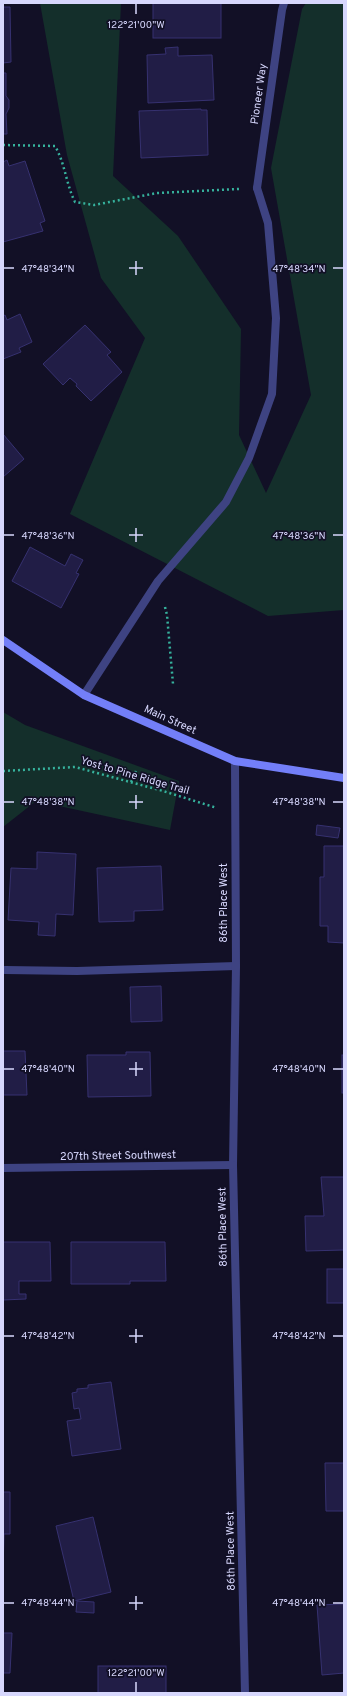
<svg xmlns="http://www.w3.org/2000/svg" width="347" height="1696" font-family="Overpass,sans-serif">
	<rect width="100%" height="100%" fill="#121026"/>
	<!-- green -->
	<g fill="#142f2b">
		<path d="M40,3H121L113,176L178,236L241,329L239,435L266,493L311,395L271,168L302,9L306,3H344V610L268,616L70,514L145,338L101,278L67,155Z"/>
		<path d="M3,712L25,725L179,781L170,830L36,801L3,827Z"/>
	</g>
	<!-- building -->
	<g fill="#211d46" stroke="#363170">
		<rect x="153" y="3" width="68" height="35"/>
		<path d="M3,7H10L11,62L3,63Z"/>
		<path d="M178,47V56L212,55L214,100L148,103L147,55L166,54L165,48Z"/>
		<path d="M3,73H6V96L9,100V108L6,114L7,134H3Z"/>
		<path d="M201,109V110H207L208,155L141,158L139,111Z"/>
		<path d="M7,160L9,166L25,161L45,221L40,223L43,231L3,242V162Z"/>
		<path d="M20,314L32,342L19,348L21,352L3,359V316L5,315L7,320Z"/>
		<path d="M85,325L111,352L107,355L122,372L91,401L76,386L77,384L70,378L63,385L43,364Z"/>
		<path d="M3,434L24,459L3,477Z"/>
		<path d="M30,547L65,566L71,554L83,560L76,573L79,574L61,608L12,581Z"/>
		<path d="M317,825L340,828L338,838L316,835Z"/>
		<path d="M324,846H344V943L328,942V926H320V877H324Z"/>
		<path d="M37,852L76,854L73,915L56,914L55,936L38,935L39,922L8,920L11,868L37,869Z"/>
		<path d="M161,866L163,910L134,911V921L99,922L97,868Z"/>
		<path d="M161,986L162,1021L131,1022L130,987Z"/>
		<path d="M3,1051H25L27,1095H3Z"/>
		<path d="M126,1052H150L151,1096L88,1097L87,1055H126Z"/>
		<rect x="342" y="1055" width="2" height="38"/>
		<path d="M321,1177H344V1250L306,1251L305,1216H324Z"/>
		<path d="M3,1242H50L51,1281H19V1294H26V1299L3,1300Z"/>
		<path d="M71,1242H165L166,1281H130V1284H71Z"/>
		<rect x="327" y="1269" width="17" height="34"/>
		<path d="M111,1382L121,1449L72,1456L67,1421L81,1419L79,1408L74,1409L72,1393L77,1392V1389L88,1388V1385Z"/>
		<path d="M325,1463H344V1511H326Z"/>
		<path d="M3,1492H10V1534H4L3,1572Z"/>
		<path d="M93,1517L111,1592L74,1601L56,1526Z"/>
		<path d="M77,1601L94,1602V1613L76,1612Z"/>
		<path d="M344,1604V1673L322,1675L317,1605Z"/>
		<path d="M3,1633H12L10,1673H3Z"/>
		<rect x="98" y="1666" width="68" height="27"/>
	</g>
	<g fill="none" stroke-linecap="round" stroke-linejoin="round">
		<!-- path -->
		<g stroke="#36b29d" stroke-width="2.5" stroke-dasharray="2 3" stroke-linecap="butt">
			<path d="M3,145L55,146C65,163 66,184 75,202L94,205L157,193L239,189"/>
			<path d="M165,607L167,615L173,684"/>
			<path d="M3,771L75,767L163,791L217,808"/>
			<path d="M131,782L136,771"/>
		</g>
		<!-- service -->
		<g stroke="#3e4382" stroke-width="8">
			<path d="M84,695L158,581L226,502L249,458L272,394L276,318L268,223L257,188"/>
			<path d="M5,970L77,971L236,966"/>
		</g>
		<!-- minor -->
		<g stroke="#3e4382" stroke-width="8">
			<path d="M257,188L282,10L284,3"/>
			<path d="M235,761L236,966L233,1165L245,1693"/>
			<path d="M3,1168L233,1165"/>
		</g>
		<!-- secondary -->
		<path stroke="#737ff8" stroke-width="8" d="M3,640L84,695L235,761L344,778"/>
	</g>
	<!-- ticks -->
	<path fill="none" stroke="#d7d7fd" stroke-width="1.5" d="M136,4V14M136,261V275M4,268H14M129,268H143M333,268H343M136,528V542M4,535H14M129,535H143M333,535H343M136,795V809M4,802H14M129,802H143M333,802H343M136,1062V1076M4,1069H14M129,1069H143M333,1069H343M136,1329V1343M4,1336H14M129,1336H143M333,1336H343M136,1596V1610M4,1603H14M129,1603H143M333,1603H343M136,1682V1692"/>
	<g text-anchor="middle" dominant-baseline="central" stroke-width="3.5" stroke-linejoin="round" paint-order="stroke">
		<!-- street labels -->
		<g font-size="11" fill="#d7d7fd" stroke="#121026">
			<text transform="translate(259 94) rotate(-82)">Pioneer Way</text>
			<text transform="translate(170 720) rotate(24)">Main Street</text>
			<text transform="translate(135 776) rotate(16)">Yost to Pine Ridge Trail</text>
			<text transform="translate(224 903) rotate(-90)">86th Place West</text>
			<text transform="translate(118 1156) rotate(-1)">207th Street Southwest</text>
			<text transform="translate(223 1227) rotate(-91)">86th Place West</text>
			<text transform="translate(231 1551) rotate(-91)">86th Place West</text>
		</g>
	</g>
	<g font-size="10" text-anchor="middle" fill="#d7d7fd" stroke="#121026" stroke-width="3.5" stroke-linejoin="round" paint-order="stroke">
		<text x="136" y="28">122°21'00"W</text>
		<text x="48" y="272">47°48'34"N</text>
		<text x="299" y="272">47°48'34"N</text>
		<text x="48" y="539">47°48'36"N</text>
		<text x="299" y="539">47°48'36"N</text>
		<text x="48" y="805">47°48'38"N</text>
		<text x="299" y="805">47°48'38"N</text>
		<text x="299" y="1072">47°48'40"N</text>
		<text x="48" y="1072">47°48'40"N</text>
		<text x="299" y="1339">47°48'42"N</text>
		<text x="48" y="1339">47°48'42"N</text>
		<text x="48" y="1606">47°48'44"N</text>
		<text x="299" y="1606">47°48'44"N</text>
		<text x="136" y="1676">122°21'00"W</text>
	</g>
	<!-- border -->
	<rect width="347" height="1696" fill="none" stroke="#d7d7fd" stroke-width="8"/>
</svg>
